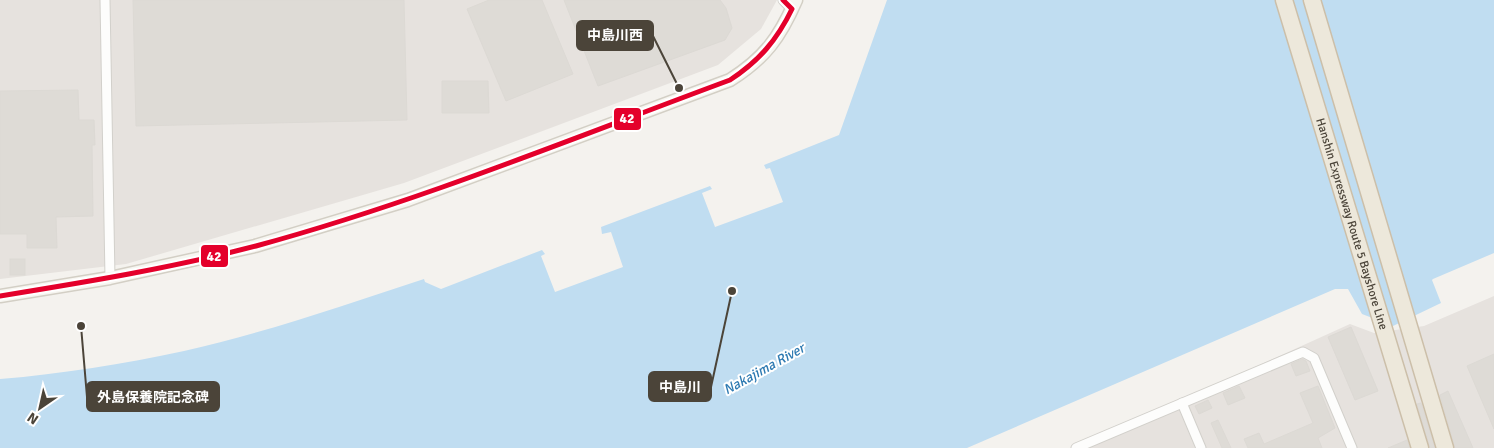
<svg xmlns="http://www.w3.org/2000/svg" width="1494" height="448" font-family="Signika,'Noto Sans JP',sans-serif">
	<rect width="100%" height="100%" fill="#f4f2ee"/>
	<!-- industrial -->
	<g fill="#e6e2de">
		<path d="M0,0H777L761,29L718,65L404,183L126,264L0,279Z"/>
		<path d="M1494,296V448H1076L1350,324L1374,333L1424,326Z"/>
	</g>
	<!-- water -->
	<path fill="#c0ddf1" d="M887,0H1494V253L1433,279L1432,280L1441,303L1393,326L1362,314L1348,289H1335L967,448H0V379C62,374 123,364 184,351C265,333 344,305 424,279L425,282L441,289L542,250L545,254L541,256L555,292L623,267L611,232L602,234L601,227L710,186L712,189L702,193L715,227L783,202L770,168L766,169L764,165L839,135Z"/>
	<!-- building -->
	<g fill="#dedbd6" stroke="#dcd9d4">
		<path d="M133,0H404L407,120L136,126Z"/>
		<path d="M489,0H542L573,74L506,101L467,9Z"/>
		<path d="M564,0H720L726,8L732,28L725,40L598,86Z"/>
		<path d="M442,81H488L489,113H442Z"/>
		<path d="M78,90L79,120H94L95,145H92L93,216L56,217L57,248H27V234H0V91Z"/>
		<rect x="10" y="259" width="15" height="16"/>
		<path d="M1351,327L1378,391L1355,400L1328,337Z"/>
		<path d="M1494,354V429L1467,366Z"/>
		<path d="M1302,359L1306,361L1310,371L1296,376L1291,364Z"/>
		<path d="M1239,386L1245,398L1228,405L1223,393Z"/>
		<path d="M1318,386L1335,428L1318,438L1322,448H1248L1244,439L1259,433L1264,444L1313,423L1300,393Z"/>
		<path d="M1448,391L1473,448H1455L1440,395Z"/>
		<path d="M1208,400L1212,408L1199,414L1195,406Z"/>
		<path d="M1421,403L1435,448H1430L1417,404Z"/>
		<path d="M1218,420L1231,448H1222L1211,423Z"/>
		<path d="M1407,440L1410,448H1388Z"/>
	</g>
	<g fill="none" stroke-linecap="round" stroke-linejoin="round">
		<!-- street casing -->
		<g stroke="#d2d0cb" stroke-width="11">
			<g id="street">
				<path d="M105,0L110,278"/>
				<path d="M783,0L792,9"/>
				<path d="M1182,403L1201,448"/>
				<path d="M1076,448L1303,352L1314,358L1352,448"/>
			</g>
		</g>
		<!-- secondary casing -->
		<g stroke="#d3cfc5" stroke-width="15">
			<path id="secondary" d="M0,296L110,278L255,246L408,200L730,80C765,58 780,37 796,0"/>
		</g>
		<!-- highway casing -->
		<g stroke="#ccbfa9" stroke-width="19">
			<g id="highway">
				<path id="s1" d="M1284,0L1420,448"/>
				<path d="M1312,0L1445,448"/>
			</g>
		</g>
		<!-- street -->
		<use href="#street" stroke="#fdfdfc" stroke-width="9"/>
		<!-- secondary -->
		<use href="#secondary" stroke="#f7f6f1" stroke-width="12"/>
		<!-- highway -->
		<use href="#highway" stroke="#ede8db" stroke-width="16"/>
		<!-- bus-1 casing -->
		<g stroke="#fff" stroke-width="9">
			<path id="bus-1" d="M0,296C86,282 172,268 256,246C418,202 573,138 730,80C759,61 777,40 792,9L783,0"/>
		</g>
		<!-- bus-1 -->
		<use href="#bus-1" stroke="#e4002b" stroke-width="5"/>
	</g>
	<g text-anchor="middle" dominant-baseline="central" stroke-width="4" stroke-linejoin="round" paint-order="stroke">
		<!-- street labels -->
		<g font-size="12" fill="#4b4439" stroke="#fff">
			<text stroke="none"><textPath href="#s1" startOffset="234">Hanshin Expressway Route 5 Bayshore Line</textPath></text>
		</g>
		<!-- water labels -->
		<g font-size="14" font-style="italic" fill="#2e7ab2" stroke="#fff">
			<text transform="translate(764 369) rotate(-29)">Nakajima River</text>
		</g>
	</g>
	<!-- callouts -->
	<path fill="none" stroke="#4b4439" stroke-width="2" d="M679 88L653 36M732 291L711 387M81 326L87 397"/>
	<g fill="#4b4439" stroke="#fff" stroke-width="2">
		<circle cx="679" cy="88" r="5"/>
		<circle cx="732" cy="291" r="5"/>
		<circle cx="81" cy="326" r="5"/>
	</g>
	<g fill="#4b4439" stroke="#4b4439" stroke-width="2">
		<rect x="577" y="21" width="76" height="29" rx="5"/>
		<rect x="649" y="372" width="62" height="29" rx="5"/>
		<rect x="87" y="382" width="132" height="29" rx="5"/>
	</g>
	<g font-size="14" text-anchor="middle" font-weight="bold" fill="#fff">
		<text x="615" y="40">中島川西</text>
		<text x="680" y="392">中島川</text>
		<text x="153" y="402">外島保養院記念碑</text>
	</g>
	<g stroke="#fff" stroke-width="2">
		<rect x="613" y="107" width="29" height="24" rx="5" fill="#e4002b"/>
		<rect x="200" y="244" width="29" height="24" rx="5" fill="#e4002b"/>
	</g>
	<g font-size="14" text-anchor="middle" font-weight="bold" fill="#fff">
		<text x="627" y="123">42</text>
		<text x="214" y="261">42</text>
	</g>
	<!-- north arrow -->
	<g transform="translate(40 408) rotate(214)" stroke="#ffffff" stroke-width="4" paint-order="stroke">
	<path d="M0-4L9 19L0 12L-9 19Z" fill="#4b4439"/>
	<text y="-8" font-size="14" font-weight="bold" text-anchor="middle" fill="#4b4439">N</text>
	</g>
</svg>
